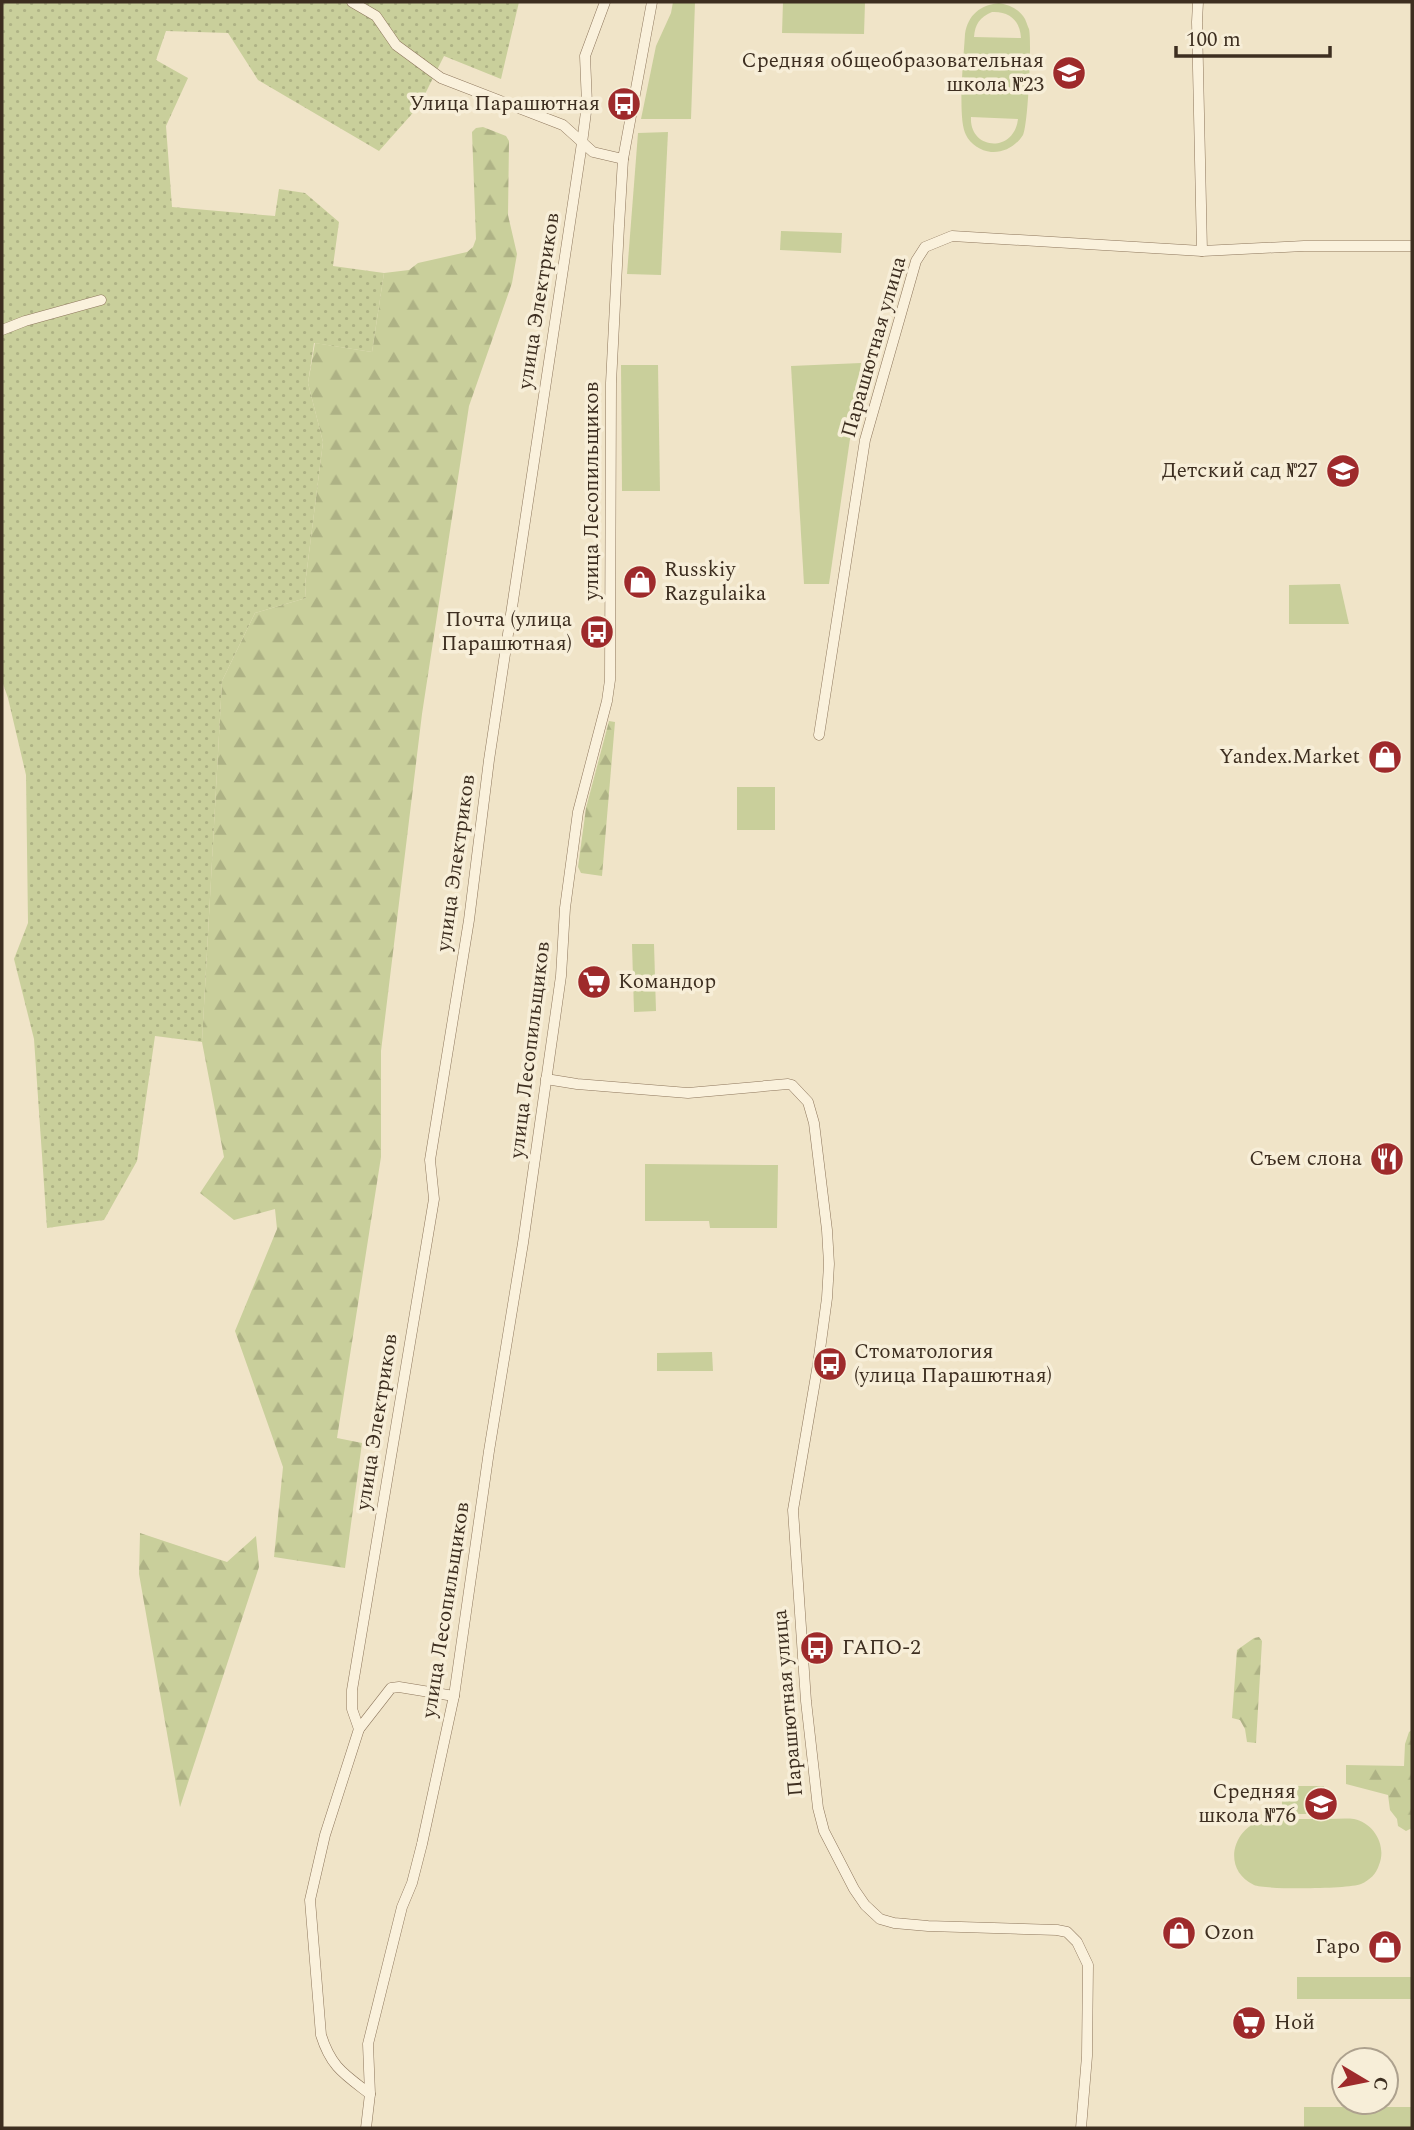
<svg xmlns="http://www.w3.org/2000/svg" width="1414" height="2130" font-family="Spectral,serif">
	<defs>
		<pattern id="forest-firs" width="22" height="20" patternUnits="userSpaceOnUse" patternTransform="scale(1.75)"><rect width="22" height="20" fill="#c9cf9b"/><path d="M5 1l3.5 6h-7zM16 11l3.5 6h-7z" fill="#aeb285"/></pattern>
		<pattern id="garden-dots" width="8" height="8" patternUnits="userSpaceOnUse" patternTransform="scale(1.75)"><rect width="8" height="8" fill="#c9cf9b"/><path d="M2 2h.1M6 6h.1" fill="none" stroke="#aeb285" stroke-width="1.8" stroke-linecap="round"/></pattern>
	</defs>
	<rect width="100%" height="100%" fill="#f0e4c8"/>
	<!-- forest -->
	<g fill="url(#forest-firs)">
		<path d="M483,127L506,136L509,141L508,215L517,254L512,283L469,406L422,714L381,1051V1157L337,1438L362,1443L345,1568L274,1557L283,1467L235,1331L277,1229L275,1209L234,1220L200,1193L224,1157L202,1042L222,681L255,613L306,598L305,585L323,442L308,383L315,343L372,352L384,273L409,270L418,263L467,252L473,247L476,239L472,132L476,128Z"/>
		<path d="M609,721L615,722L602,876L581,873L578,867L586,808Z"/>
		<path d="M140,1533L227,1562L256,1536L259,1567L180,1807L139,1574Z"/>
		<path d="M1259,1637L1262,1641L1256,1743L1247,1742L1245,1729L1240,1720L1232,1718L1237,1650L1254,1638Z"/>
		<path d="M1412,1730V1828L1406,1831L1398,1826L1397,1819L1390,1810L1388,1795L1346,1784V1765L1404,1766L1405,1744L1409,1732Z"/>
	</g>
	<!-- park -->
	<g fill="#c9cf9b" fill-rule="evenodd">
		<path d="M673,2H695L691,119H641L656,46L671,13Z"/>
		<path d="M783,2H865L864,34L782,33Z"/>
		<path d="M999,3C1010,5 1019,9 1025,19C1026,21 1028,27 1029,29C1032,41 1028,126 1023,135C1016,146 1004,153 991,152C981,151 970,144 966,135C957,119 964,55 965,34C968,15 980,5 999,3ZM992,12C1010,11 1020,21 1021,38L974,37C975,24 980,17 992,12ZM971,117L1018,119C1014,154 969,150 971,117Z"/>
		<path d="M668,132L661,275L627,274L638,133Z"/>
		<path d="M781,231L842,233L841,253L780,250Z"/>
		<path d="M861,363L829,584H804L791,366Z"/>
		<path d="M621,365H658L660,491H622Z"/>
		<path d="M1340,584L1349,624H1289V585Z"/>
		<rect x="737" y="787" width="38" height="43"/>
		<path d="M632,944H654L656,1011L634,1012Z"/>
		<path d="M645,1164L778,1165L777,1228H710L709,1221H645Z"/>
		<path d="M712,1352L713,1371H657V1353Z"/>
		<rect x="1282" y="1786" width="42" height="28"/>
		<path d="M1268,1819C1288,1819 1307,1819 1327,1819C1336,1819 1346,1818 1354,1819C1374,1823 1387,1846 1379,1865C1376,1874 1370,1880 1361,1884C1349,1889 1266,1890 1254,1885C1220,1869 1233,1824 1268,1819Z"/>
		<rect x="1297" y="1977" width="115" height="22"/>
		<rect x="1304" y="2107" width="108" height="21"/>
	</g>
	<!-- garden -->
	<path fill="url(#garden-dots)" d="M2,2H519L501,79L444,56L419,106L379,151L258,80L228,33L166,31L156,60L188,78L166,126L172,207L275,216L279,189L305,193L339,222L333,266L384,273L372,352L314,343L308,383L323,442L305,585L306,598L255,613L222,681L202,1042L155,1036L137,1161L104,1220L47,1228L34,1039L14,959L28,923L26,775L8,698L2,681Z"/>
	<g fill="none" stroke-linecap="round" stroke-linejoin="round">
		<!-- minor casing -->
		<g stroke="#8d765c" stroke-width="11">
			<g id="minor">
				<path d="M352,2L376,16L396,45L441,78L563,125L593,152L623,159"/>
				<path d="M1198,2L1197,22L1202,251"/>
				<path d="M2,330L25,321L101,300"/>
				<path d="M819,735L865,440L916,261L925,247L952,236L1202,251L1304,246H1412"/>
				<path d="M546,1079L577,1084L688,1093L788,1084L792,1085L808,1102L814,1123L827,1230L829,1264L827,1298L818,1364L793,1510L806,1701L818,1808L824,1831L854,1889L865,1905L880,1919L894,1923L928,1926L1057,1930L1067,1932L1077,1942L1088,1965L1087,2056L1081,2128"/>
				<path d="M359,1729L352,1709V1690L434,1199L430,1160L469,920L489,760L582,143L587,104L585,56L605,2"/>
				<path d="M370,2094L368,2044L402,1907L412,1883L422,1844L454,1696L489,1451L523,1243L561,976L565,908L578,812L607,701L610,680L611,383L619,226L623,159L652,2"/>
				<path d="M366,2128L370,2094C344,2074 331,2067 321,2035L310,1900L325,1835L359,1729L391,1688L399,1687L454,1696"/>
			</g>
		</g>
		<!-- minor -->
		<use href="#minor" stroke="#faf1dc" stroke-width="10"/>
	</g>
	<!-- icons -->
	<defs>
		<g id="school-disc" transform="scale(1.75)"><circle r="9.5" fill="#9e2a2b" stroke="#f7eed8"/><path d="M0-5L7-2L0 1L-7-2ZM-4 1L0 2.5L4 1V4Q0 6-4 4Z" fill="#fff"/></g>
		<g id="bus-disc" transform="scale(1.75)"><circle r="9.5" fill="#9e2a2b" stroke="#f7eed8"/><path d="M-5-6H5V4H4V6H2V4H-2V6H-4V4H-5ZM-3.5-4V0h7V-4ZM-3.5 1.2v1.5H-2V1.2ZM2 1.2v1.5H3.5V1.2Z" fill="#fff"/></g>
		<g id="shop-disc" transform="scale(1.75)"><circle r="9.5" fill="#9e2a2b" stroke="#f7eed8"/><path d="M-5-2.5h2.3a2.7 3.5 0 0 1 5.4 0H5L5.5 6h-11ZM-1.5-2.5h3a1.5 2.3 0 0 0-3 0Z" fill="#fff"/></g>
		<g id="supermarket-disc" transform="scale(1.75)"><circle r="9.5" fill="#9e2a2b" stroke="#f7eed8"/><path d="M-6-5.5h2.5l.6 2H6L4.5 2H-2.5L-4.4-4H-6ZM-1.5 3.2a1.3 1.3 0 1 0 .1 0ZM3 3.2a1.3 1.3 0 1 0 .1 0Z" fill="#fff"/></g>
		<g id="restaurant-disc" transform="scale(1.75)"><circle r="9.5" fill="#9e2a2b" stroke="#f7eed8"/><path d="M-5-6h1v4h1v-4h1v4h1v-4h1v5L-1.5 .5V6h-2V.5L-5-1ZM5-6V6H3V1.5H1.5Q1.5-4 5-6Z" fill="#fff"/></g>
	</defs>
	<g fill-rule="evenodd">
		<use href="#school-disc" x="1069" y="73"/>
		<use href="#bus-disc" x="624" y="104"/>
		<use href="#school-disc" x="1343" y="471"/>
		<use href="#shop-disc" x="640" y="582"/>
		<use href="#bus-disc" x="597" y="632"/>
		<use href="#shop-disc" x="1385" y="757"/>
		<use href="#supermarket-disc" x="594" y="982"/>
		<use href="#restaurant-disc" x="1387" y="1159"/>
		<use href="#bus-disc" x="830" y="1364"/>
		<use href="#bus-disc" x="817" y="1648"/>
		<use href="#school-disc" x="1321" y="1804"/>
		<use href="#shop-disc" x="1179" y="1933"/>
		<use href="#shop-disc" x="1385" y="1947"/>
		<use href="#supermarket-disc" x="1249" y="2023"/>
	</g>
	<g text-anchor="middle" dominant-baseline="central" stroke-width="7" stroke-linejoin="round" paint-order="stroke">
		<!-- poi labels -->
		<g font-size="21" fill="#3d2e20" stroke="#f7eed8" text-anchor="end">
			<text x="1044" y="61">Средняя общеобразовательная<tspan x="1044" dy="24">школа №23</tspan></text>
			<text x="600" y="104">Улица Парашютная</text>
			<text x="1318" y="471">Детский сад №27</text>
			<text x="664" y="570" text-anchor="start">Russkiy<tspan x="664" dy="24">Razgulaika</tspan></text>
			<text x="572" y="620">Почта (улица<tspan x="572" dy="24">Парашютная)</tspan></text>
			<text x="1360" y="757">Yandex.Market</text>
			<text x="618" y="982" text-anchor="start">Командор</text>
			<text x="1362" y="1159">Съем слона</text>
			<text x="854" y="1352" text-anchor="start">Стоматология<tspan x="854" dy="24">(улица Парашютная)</tspan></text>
			<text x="842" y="1648" text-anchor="start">ГАПО-2</text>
			<text x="1296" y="1792">Средняя<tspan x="1296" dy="24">школа №76</tspan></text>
			<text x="1204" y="1933" text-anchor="start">Ozon</text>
			<text x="1360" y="1947">Гаро</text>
			<text x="1274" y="2023" text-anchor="start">Ной</text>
		</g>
		<!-- street labels -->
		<g font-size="21" fill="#3d2e20" stroke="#f7eed8">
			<text transform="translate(539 301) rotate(-81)">улица Электриков</text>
			<text transform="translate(874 347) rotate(-74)">Парашютная улица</text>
			<text transform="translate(592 491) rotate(-90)">улица Лесопильщиков</text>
			<text transform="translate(456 863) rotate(-82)">улица Электриков</text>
			<text transform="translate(530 1050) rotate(-83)">улица Лесопильщиков</text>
			<text transform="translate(377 1422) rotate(-81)">улица Электриков</text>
			<text transform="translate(446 1610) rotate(-81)">улица Лесопильщиков</text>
			<text transform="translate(788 1703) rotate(-95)">Парашютная улица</text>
		</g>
	</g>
	<!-- border -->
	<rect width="1414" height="2130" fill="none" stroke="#3d2e20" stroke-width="7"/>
	<!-- north arrow -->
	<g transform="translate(1365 2081) rotate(100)"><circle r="33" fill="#f7eed8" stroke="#ada18e" stroke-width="2"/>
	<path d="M0-5L12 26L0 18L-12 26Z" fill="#9e2a2b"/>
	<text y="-10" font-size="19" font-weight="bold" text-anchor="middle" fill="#3d2e20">С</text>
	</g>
	<!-- scale -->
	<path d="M1176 46v10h154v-10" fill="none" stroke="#3d2e20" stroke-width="3.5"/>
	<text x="1186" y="46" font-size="21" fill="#3d2e20" stroke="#f7eed8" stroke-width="5" paint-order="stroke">100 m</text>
</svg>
